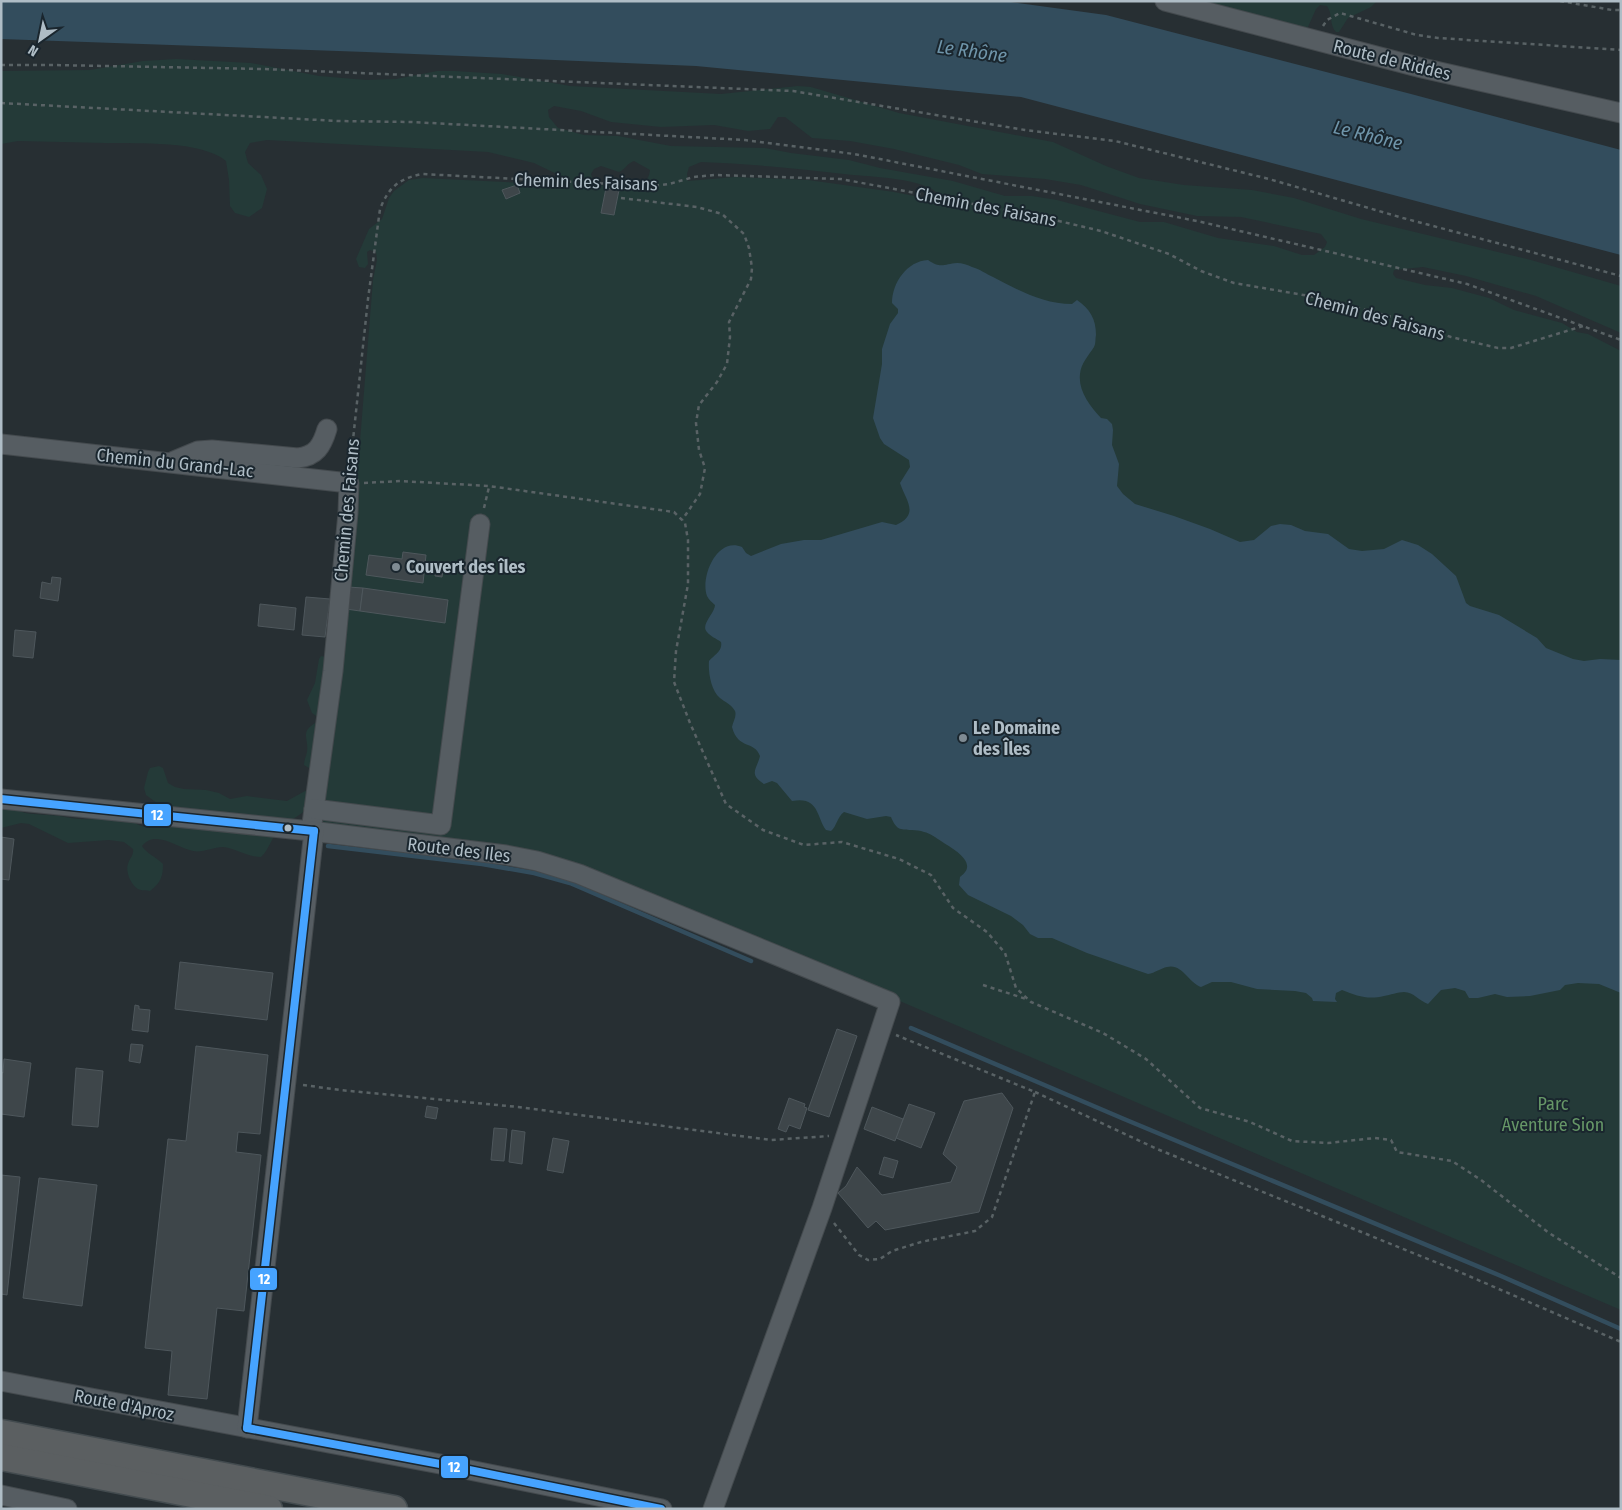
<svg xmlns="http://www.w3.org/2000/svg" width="1622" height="1510" font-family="'Fira Sans Condensed',sans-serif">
	<rect width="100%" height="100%" fill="#272f33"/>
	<!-- green -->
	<g fill="#243a38" fill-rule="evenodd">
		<path d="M1202,1H1377L1371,7L1348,18L1339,32H1336C1329,25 1333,14 1327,6L1320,5L1316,9L1308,27L1302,29Z"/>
		<path d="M176,59L251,63L319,76L366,80L396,79L437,71H455L502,74L570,86L721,94L798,86L811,87L899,113L1053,142L1106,166L1139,178L1184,185L1252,190L1294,198L1361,219L1531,260L1621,286V333L1536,296L1466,276L1423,267L1394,270L1393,274L1396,278L1425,285L1452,288L1489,298L1514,310L1562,323L1577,332L1588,334L1621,351V1310L895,999L583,872L325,829L308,808C300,816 289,820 281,827C272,835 270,849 261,857C247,857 235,848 223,847C213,847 203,853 193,851C177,848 156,829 142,846C146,853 156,857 163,864C163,876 161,883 150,891C147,890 141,891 138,889C131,885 125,871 128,864C130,857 134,856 133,849L124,842L109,840L68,843L29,824L21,823L1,828V803C26,817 34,813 60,816C70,818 81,820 91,819C100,819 109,815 118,816C131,818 140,829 150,827C163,825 174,820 184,811L183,808L177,807L169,809L161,806L146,795L144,788L148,772L150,768L159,766L163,768L168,783L175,787L184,789L206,790L219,793L230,799L247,796L287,801L316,785L319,774L304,765C304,760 306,757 307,752C309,737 299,732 317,722L319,718L312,713L307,700L315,683L319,659L321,656L337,659L335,650L326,645L328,637L343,530L360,441L373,280L377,260L376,252L370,250L367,252L368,264L365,268L359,267L356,259L369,229L382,219L389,198L394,191L409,180L423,178L567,185L565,178L534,163L488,152L267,140L250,143L245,152L248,163L261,175L267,189L262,208L249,217L235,213L230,206L229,180L226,161C201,140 138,144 106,143C77,142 47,142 18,141L1,144V71L90,70L143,61ZM554,106L581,111L611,122L661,127L714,125L748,131L770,129L778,117H785L812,138L850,141L894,149L959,165L982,174L1045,179L1081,185L1140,204L1197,216L1241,217L1321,234L1327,242L1325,247L1314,255H1302L1274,246L1218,238L1164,222H1140L1057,200L1032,196H1005L953,181L880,168L849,160L791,153L765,148L671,146L618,136L584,135L558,128L549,117L548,110ZM634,161L650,170C649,179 645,182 639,187L594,185L591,174L594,169L601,166L619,172C626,169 627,163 634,161ZM701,162C752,164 803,169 853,175C877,177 910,178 932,189C937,192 939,195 940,201L894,192L808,180L735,177L688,181L687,174L689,167Z"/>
	</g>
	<!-- water -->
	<g fill="#334d5d">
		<path d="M1,1H1004L1106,15L1411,94L1621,150V255L1021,97L696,66L366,52L1,39Z"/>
		<path d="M928,260C941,269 944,264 957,263C962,263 968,265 972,267C980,269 986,274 993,277C1018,290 1043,304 1072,304L1077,300C1090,309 1096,319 1096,335C1095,340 1096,343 1094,347C1089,355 1081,363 1080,374C1078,391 1090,406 1101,418L1107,419L1112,424L1113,430L1112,445L1119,464L1117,486L1123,494L1135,504L1174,516L1210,529L1240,542L1254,540L1271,526L1280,524L1291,525L1305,531L1328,534L1349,549L1362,551L1384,549L1402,540L1418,545L1432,554L1456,576L1466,603L1470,606L1499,615L1537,638L1546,648L1573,659L1584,661L1600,659L1621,660V993L1599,984L1578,983L1565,985L1560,990L1530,996L1507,997L1495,994L1478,998H1469L1465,991L1455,988L1441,990L1428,1004C1419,1001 1414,992 1404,992C1398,992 1390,995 1384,996C1368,1000 1357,996 1342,990L1336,993L1335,999L1337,1002L1313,1001L1312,998L1306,993L1295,991L1257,989L1231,982H1212L1201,987C1189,983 1182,963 1167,967C1161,968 1155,973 1148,974L1087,953L1052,938H1038L1030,934L1023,925L1011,916L968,895L959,885L960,877C980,863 953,849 941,841C936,838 930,833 924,832C916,829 908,831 901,829C896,828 893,822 891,817L886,816L867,819L844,812C837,817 837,826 831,831L826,830C816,816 819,796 792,801L777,783L772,781L764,784C748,774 757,769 760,756C754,740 738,750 732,727C733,722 737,716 735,711C732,705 725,702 720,698C711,691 708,672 709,661C714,655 723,651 721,642C717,639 710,636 707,632C700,625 715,613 715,605C712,602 709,600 707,596C700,577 717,536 742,547L746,553L751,556L781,544L804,540H821L882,522L896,525C920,514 906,501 900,483L910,467L909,460L884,444L880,438L873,418L882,364V349L890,324L898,313V309L892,303C892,283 907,261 928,260Z"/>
	</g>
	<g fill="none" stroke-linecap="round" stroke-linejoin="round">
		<!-- stream -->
		<g stroke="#334d5d" stroke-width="4.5">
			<path d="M328,846L482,864L534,873L570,883L751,961"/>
			<path d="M911,1028L1124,1119L1501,1276L1621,1329"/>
		</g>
	</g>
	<!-- building -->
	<g fill="#3e464a" stroke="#4e575c">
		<path d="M517,185L520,193L506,199L502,190Z"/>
		<path d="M606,188L619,190L614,215L601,213Z"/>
		<path d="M403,552L426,555L423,583L366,575L369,555L402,559Z"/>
		<path d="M437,562L444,563L442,577L435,576Z"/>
		<path d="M52,577L61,578L58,601L40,598L42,582L51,584Z"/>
		<path d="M348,587L363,588L360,611L346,609Z"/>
		<path d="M363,588L448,600L445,623L360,611Z"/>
		<path d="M306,597L330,599L325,637L302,635Z"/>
		<path d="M260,604L296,608L294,630L258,626Z"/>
		<path d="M15,630L36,632L33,658L13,656Z"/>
		<path d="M1,837L14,839L9,880L1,879Z"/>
		<path d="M180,962L273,973L267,1020L175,1009Z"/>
		<path d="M135,1005L139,1006V1009L150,1010L148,1032L132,1030Z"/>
		<path d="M837,1029L857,1036L829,1117L808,1110Z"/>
		<path d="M131,1044L143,1045L140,1063L129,1061Z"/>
		<path d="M196,1046L268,1055L260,1134L238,1132L236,1152L261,1155L244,1311L217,1308L207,1399L168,1395L172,1351L145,1348L168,1139L186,1141Z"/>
		<path d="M4,1059L31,1063L24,1117L1,1114V1072L3,1073Z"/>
		<path d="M76,1068L103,1071L98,1127L72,1125Z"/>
		<path d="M1002,1093L1013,1108L979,1212L885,1230L876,1221L868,1228L838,1193L846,1186L857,1167L882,1195L951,1182L957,1167L943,1154L964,1101Z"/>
		<path d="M789,1098L805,1104L804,1107L807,1108L800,1129L789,1125L786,1132L778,1129Z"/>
		<path d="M909,1104L935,1113L921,1148L896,1138Z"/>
		<path d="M427,1106L438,1108L436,1119L425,1117Z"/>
		<path d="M872,1107L903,1119L895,1141L864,1129Z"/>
		<path d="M494,1128L507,1129L504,1161L491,1160Z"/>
		<path d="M512,1130L525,1132L522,1164L509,1162Z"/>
		<path d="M553,1138L569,1141L563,1173L547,1170Z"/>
		<path d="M884,1157L898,1161L893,1178L879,1174Z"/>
		<path d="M1,1175L20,1177L7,1295L1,1294Z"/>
		<path d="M39,1178L97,1185L82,1306L23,1298Z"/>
	</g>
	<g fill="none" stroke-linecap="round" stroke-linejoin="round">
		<!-- minor casing -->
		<g stroke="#444a4e" stroke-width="21">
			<g id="minor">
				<path d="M1165,1L1422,68L1621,113"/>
				<path d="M1,444L349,483L348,513L333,671L311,831"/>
				<path d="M174,461L198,451L212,450L298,458C316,456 322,446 327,429"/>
				<path d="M1,799L311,831L506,855L537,861L579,874L890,1002L822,1208L713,1509"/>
				<path d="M314,809L441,825L480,524"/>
				<path d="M1,1381L440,1464L662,1509"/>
				<path d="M247,1428L314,831"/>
				<path d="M1,1495L67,1509"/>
			</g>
		</g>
		<!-- highway casing -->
		<g stroke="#434b4f" stroke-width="29">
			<g id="highway">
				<path d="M1,1433L394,1509"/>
				<path d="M1,1457L269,1509"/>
			</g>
		</g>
		<!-- path -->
		<g stroke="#596265" stroke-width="2.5" stroke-dasharray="4 4" stroke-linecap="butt">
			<path d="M1560,1L1612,10H1621"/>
			<path d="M1323,26L1327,20L1340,13L1417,35L1438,38L1621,50"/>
			<path d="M1,65H53L263,69L793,91L1025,130L1115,141L1269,179L1403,218L1621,276"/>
			<path d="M1,103L338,121L412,122L745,140L854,154L1197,221L1467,284L1621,340"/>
			<path d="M621,198L697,207L722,214L744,234L749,248L752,268L751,279L729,322L730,337L727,364L717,382L699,405L696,423L699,450L705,468L700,494L682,520"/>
			<path d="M350,468L368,299L380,209C389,187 398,179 422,174L653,186L669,184L694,177L715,175L841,179L1042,217L1101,231L1169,254L1201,271L1234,283L1321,298L1392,317L1451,337L1498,348H1511L1583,326"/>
			<path d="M364,483L400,481L489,486L674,512L685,523L688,540V584L676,651L674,682L690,723L726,804L763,830L804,845L842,842L899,859L931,875L953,908L987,932L1005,953L1016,988L1031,1002L1103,1033L1146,1059L1200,1108L1250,1122L1292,1141L1328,1143L1375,1138L1391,1140L1397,1152L1452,1161L1481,1180L1549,1233L1621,1278"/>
			<path d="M484,508L489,487"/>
			<path d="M983,985L1026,999"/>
			<path d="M303,1085L340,1090L518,1107L771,1140L829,1136"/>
			<path d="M1035,1092L1157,1149L1455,1270L1621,1342"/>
			<path d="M834,1223L859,1255L868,1260L880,1259L892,1251L921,1242L975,1231L992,1217L1035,1092L896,1035"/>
		</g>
		<!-- minor -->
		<use href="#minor" stroke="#565d62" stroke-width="19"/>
		<!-- highway -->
		<use href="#highway" stroke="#5b5f61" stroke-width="26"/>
		<!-- bus-1 casing -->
		<g stroke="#1a262e" stroke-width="11">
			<g id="bus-1">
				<path d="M1,799L314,831"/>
				<path d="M247,1428L314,831"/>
				<path d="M247,1428L440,1464L661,1509"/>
			</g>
		</g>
		<!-- bus-1 -->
		<use href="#bus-1" stroke="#46a3ff" stroke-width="8"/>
	</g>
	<!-- markers -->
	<g fill="#7f8b93" stroke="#1a262e" stroke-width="2">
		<circle cx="396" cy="567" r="5"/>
		<circle cx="963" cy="738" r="5"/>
	</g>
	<circle fill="#afbdc6" stroke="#1a262e" stroke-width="2" cx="288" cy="828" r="4.5"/>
	<g text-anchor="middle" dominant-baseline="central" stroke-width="4" stroke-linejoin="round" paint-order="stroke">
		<!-- street labels -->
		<g font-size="18" fill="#afbdc6" stroke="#1a262e">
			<text transform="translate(1392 60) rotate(14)">Route de Riddes</text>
			<text transform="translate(586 182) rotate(2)">Chemin des Faisans</text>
			<text transform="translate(986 207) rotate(11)">Chemin des Faisans</text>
			<text transform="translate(1375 316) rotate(15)">Chemin des Faisans</text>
			<text transform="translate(175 463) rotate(6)">Chemin du Grand-Lac</text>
			<text transform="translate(347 510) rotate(-85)">Chemin des Faisans</text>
			<text transform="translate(459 850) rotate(7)">Route des Iles</text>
			<text transform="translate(124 1405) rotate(11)">Route d'Aproz</text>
		</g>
		<!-- poi labels -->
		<g font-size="18" font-weight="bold" fill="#afbdc6" stroke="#1a262e" text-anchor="start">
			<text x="406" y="567">Couvert des îles</text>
			<text x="973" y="728">Le Domaine<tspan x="973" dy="21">des Îles</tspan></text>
		</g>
		<!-- park labels -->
		<g font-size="18" fill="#669767" stroke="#1a262e">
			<text x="1553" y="1104">Parc<tspan x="1553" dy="21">Aventure Sion</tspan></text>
		</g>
		<!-- water labels -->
		<g font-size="19" font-style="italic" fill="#6f95aa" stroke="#1a262e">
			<text transform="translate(972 51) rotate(8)">Le Rhône</text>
			<text transform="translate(1368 135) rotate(14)">Le Rhône</text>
		</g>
	</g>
	<g stroke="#1a262e" stroke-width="2">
		<rect x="143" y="803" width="29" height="24" rx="5" fill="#46a3ff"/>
		<rect x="249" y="1267" width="29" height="24" rx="5" fill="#46a3ff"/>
		<rect x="440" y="1455" width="29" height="24" rx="5" fill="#46a3ff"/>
	</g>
	<g font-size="14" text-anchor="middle" font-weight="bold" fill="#fff">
		<text x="157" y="820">12</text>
		<text x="264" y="1284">12</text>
		<text x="454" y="1472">12</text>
	</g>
	<!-- border -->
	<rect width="1622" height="1510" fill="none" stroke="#afbdc6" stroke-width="5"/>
	<!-- north arrow -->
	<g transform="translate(40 40) rotate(213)" stroke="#1a262e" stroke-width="4" paint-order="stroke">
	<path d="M0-4L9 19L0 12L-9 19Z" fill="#afbdc6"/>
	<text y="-8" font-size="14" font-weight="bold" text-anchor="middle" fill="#afbdc6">N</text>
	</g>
</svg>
